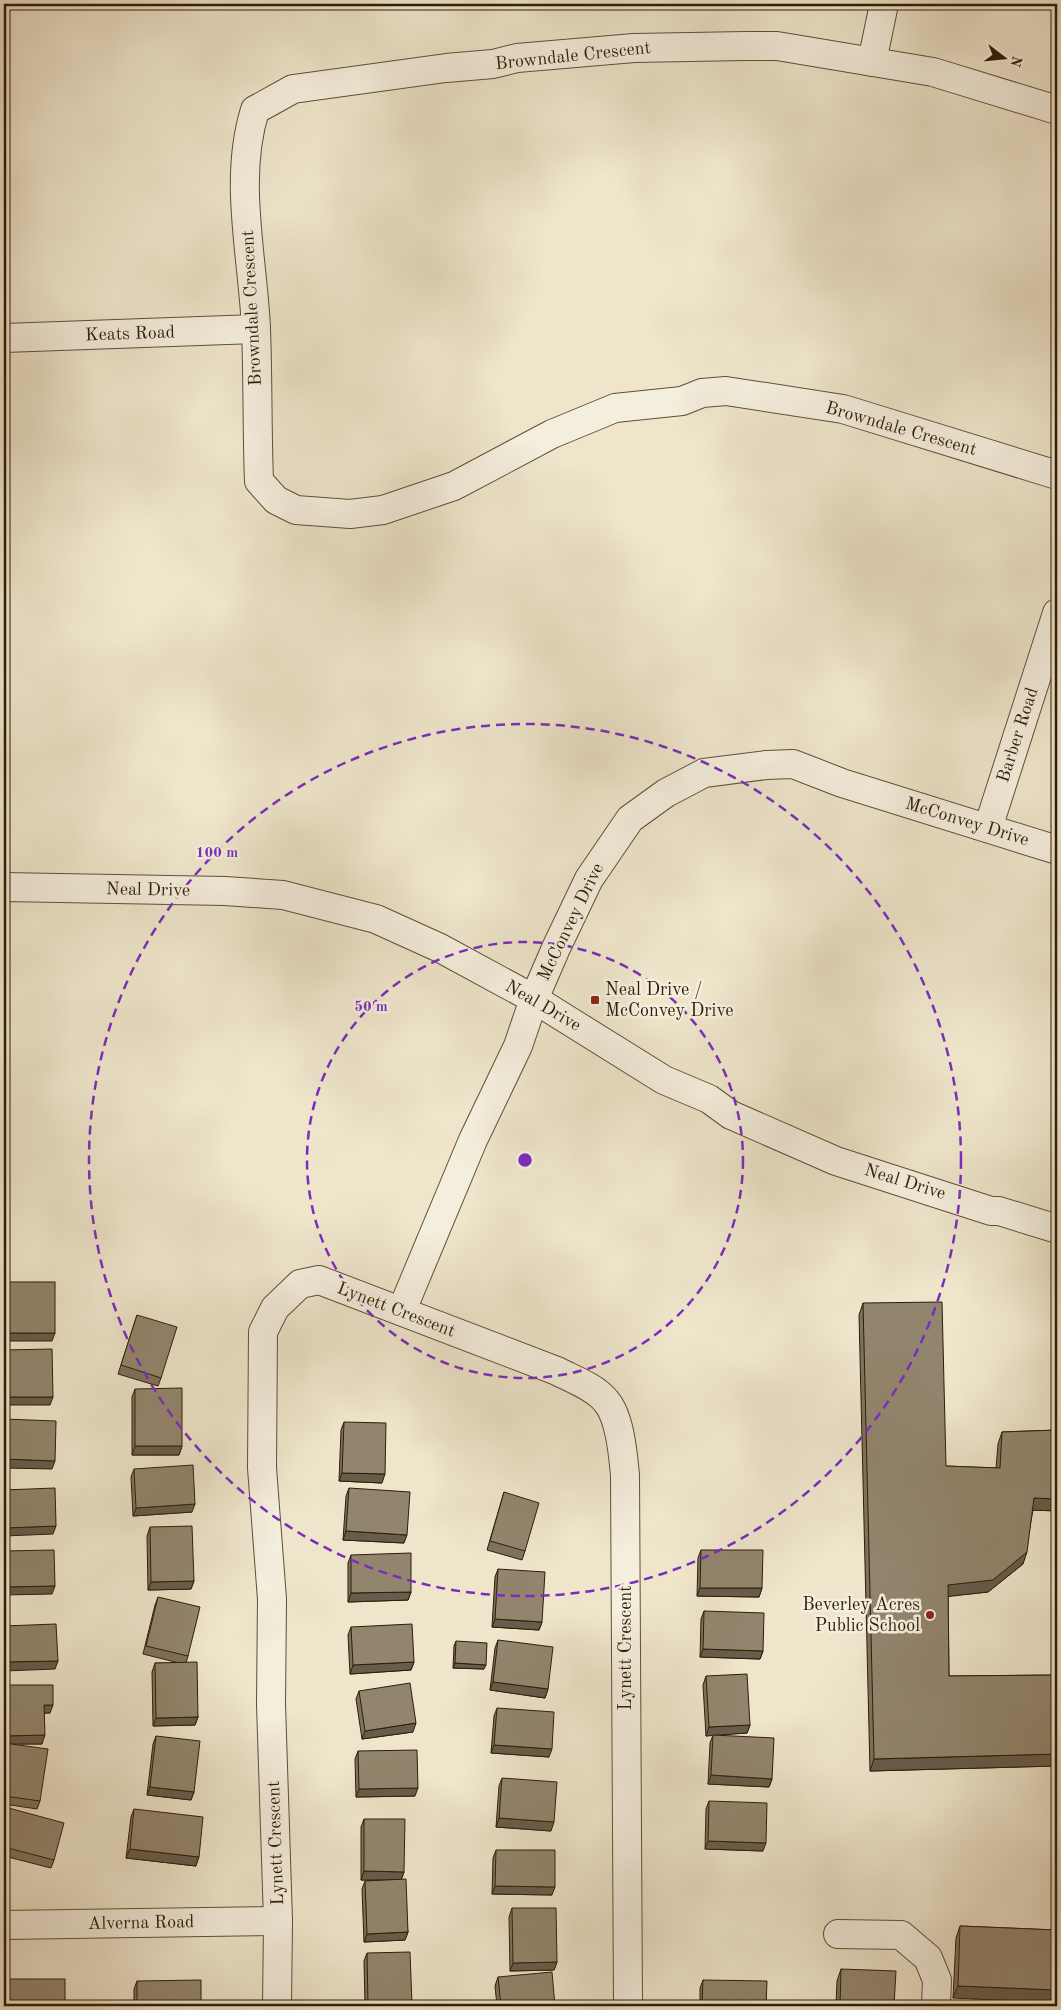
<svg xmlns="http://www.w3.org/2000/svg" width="1061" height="2010" font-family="'Old Standard TT',serif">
	<rect width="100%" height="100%" fill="#eee5cb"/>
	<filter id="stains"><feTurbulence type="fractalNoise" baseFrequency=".004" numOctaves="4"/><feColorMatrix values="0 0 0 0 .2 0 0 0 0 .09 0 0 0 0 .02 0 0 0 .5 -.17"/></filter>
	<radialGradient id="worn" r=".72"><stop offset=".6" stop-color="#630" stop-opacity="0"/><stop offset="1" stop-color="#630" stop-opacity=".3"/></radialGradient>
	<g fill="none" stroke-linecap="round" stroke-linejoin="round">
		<!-- minor casing -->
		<g stroke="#5e4f38" stroke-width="30">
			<g id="minor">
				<path d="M872,62L884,4"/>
				<path d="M1057,110L933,72L777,46H745L634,48L517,58L493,64L446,68L293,89L255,110C233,180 253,257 256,329C258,380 257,430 259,481L276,500L296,510L350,514L383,510L454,486L552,434L615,408L682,401L702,393L726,391L843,409L1057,475"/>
				<path d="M4,338L256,329"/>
				<path d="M988,828L1057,613"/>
				<path d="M4,887L225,891L283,895L376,919L440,948L534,999L664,1080L709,1099L731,1115L836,1161L991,1211H999L1057,1229"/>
				<path d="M402,1310L473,1140L518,1046L534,999L556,948L589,879L630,819L666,793L704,773L766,765L793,764L842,783L1057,850"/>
				<path d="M4,1925L278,1921"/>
				<path d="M838,1934L901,1935L928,1958L937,1980L936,2006"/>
				<path d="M277,2006L278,1921L271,1704L272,1599L262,1468L263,1332L275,1308L300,1284L319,1280L557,1371C572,1379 595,1387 606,1401C620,1417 623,1454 625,1475L628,2006"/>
			</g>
		</g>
		<!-- minor -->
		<use href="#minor" stroke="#f4eedd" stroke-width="28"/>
	</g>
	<!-- wall -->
	<g fill="#7e725e" stroke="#2e1d07">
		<path d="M863,1303L946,1466L996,1468L998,1444L1002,1432L1057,1430V1511L1033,1510L1023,1564L988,1592L948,1596L949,1676L1057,1675V1766L870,1771L859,1315Z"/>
		<path d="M137,1315L161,1378L158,1386L118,1374Z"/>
		<path d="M135,1389L182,1446L179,1455H132V1397Z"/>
		<path d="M344,1422L382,1483L339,1481L341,1430Z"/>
		<path d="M134,1469L192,1512L133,1516L131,1477Z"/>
		<path d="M349,1488L404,1543L343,1540L346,1496Z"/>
		<path d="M504,1492L525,1551L522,1560L487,1550Z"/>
		<path d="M150,1527L194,1581L191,1589L148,1590L147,1536Z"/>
		<path d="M701,1550L762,1588L759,1597L697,1596L698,1558Z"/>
		<path d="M351,1555L411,1592L408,1600L348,1602V1563Z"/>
		<path d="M498,1569L542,1622L539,1630L492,1627L495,1577Z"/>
		<path d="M158,1597L188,1656L186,1663L198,1717L195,1725L153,1726L152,1672L155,1663H179L143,1654L155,1605Z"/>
		<path d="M704,1611L763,1651L760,1659L700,1657L701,1619Z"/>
		<path d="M351,1627L414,1662L411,1670L350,1674L348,1635Z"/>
		<path d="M498,1640L548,1689L545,1698L490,1690L495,1648Z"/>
		<path d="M456,1641L484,1669L453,1668L454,1646Z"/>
		<path d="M706,1676L750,1725L747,1733L717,1735L772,1779L769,1787L708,1784L710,1743L713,1735L706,1736L703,1685Z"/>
		<path d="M4,1685L50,1713H44L42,1744H11L40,1801L37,1809L4,1804Z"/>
		<path d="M359,1691L413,1732L362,1739L356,1699Z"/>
		<path d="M497,1708L549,1757L491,1753L494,1716Z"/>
		<path d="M156,1736L194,1792L191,1800L147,1795L153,1744Z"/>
		<path d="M358,1751L415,1796L356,1797L355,1759Z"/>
		<path d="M502,1778L551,1831L496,1827L499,1786Z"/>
		<path d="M709,1801L763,1851L705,1849L706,1809Z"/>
		<path d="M5,1807L54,1860L51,1868L4,1856V1812Z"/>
		<path d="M134,1809L196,1866L126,1858L131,1817Z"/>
		<path d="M364,1819L404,1872L401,1880L408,1932L405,1940L364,1942L362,1889L365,1881L394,1880H361V1827Z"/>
		<path d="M496,1850L552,1895L492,1894L493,1858Z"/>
		<path d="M512,1908L557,1962L554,1970L510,1971L509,1917Z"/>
		<path d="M960,1926L1057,1930L953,1998L956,1938Z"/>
		<path d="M367,1953L411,2006H365L364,1961Z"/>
		<path d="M841,1969L894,2006H836L837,1981Z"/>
		<path d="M498,1977L555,2006H497L495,1986Z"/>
		<path d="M703,1980L766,2006H700V1988Z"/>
		<path d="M137,1981L201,2006H134V1989Z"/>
	</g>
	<!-- shaded-wall -->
	<g fill="#665d4c" stroke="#2e1d07">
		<path d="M4,1333H55L52,1341H4Z"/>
		<path d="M4,1397H53L50,1405H4Z"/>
		<path d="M135,1446H182L179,1455H132Z"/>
		<path d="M4,1459L55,1461L52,1469L4,1468Z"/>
		<path d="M342,1473L385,1474L382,1483L339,1481Z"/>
		<path d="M1034,1498L1057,1499V1511L1030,1510Z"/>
		<path d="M195,1504L192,1512L133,1516L136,1508Z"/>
		<path d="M56,1526L53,1534L4,1536V1528Z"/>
		<path d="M346,1531L407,1535L404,1543L343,1540Z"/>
		<path d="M1027,1552L1023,1564L988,1592L944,1597L948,1585Z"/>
		<path d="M194,1581L191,1589L148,1590L151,1582Z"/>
		<path d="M55,1586L52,1594L4,1595V1587Z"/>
		<path d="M700,1588H762L759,1597L697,1596Z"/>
		<path d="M411,1592L408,1600L348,1602L351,1593Z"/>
		<path d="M495,1619L542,1622L539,1630L492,1627Z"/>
		<path d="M703,1649L763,1651L760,1659L700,1657Z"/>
		<path d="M58,1661L55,1669L4,1671V1662Z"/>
		<path d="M414,1662L411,1670L350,1674L353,1665Z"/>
		<path d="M455,1663L486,1665L484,1669L453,1668Z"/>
		<path d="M493,1682L548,1689L545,1698L490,1690Z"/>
		<path d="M44,1705H53L50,1713H41Z"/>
		<path d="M198,1717L195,1725L153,1726L156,1718Z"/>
		<path d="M416,1723L413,1732L362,1739L365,1731Z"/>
		<path d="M750,1725L747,1733L706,1736L709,1727Z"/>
		<path d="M45,1735L42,1744H4V1736Z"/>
		<path d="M494,1745L552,1749L549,1757L491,1753Z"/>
		<path d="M1057,1754V1766L870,1771L874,1759Z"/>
		<path d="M711,1775L772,1779L769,1787L708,1784Z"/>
		<path d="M150,1787L194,1792L191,1800L147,1795Z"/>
		<path d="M418,1788L415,1796L356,1797L359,1789Z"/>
		<path d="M499,1818L554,1822L551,1831L496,1827Z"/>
		<path d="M708,1841L766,1843L763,1851L705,1849Z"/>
		<path d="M130,1849L199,1857L196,1866L126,1858Z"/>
		<path d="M364,1871L404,1872L401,1880H361Z"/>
		<path d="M495,1886L555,1887L552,1895L492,1894Z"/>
		<path d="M408,1932L405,1940L364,1942L367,1934Z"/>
		<path d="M557,1962L554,1970L510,1971L513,1963Z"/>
		<path d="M958,1986L1057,1990V2003L953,1998Z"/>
		<path d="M412,2004L411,2006H368V2005Z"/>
	</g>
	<!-- building -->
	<g fill="#92856d" stroke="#2e1d07">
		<rect x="4" y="1282" width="51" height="51"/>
		<path d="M942,1302L946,1466L1000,1468L1002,1432L1057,1430V1499L1034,1498L1027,1552L993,1580L948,1585L949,1676L1057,1675V1754L874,1759L863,1303Z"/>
		<path d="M137,1315L177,1327L161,1378L121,1365Z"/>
		<path d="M52,1349L53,1397H4V1350Z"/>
		<path d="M182,1388V1446H135V1389Z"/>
		<path d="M4,1419L56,1421L55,1461L4,1459Z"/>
		<path d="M344,1422L386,1423L385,1474L342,1473Z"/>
		<path d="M193,1465L195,1504L136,1508L134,1469Z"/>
		<path d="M55,1488L56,1526L4,1528V1490Z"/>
		<path d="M349,1488L410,1492L407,1535L346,1531Z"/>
		<path d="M504,1492L539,1503L525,1551L490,1541Z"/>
		<path d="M192,1526L194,1581L151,1582L150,1527Z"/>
		<path d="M54,1550L55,1586L4,1587V1551Z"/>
		<path d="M701,1550H763L762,1588H700Z"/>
		<path d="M411,1553V1592L351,1593V1555Z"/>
		<path d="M498,1569L545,1572L542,1622L495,1619Z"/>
		<path d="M158,1597L200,1607L188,1656L146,1646Z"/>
		<path d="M704,1611L764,1613L763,1651L703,1649Z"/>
		<path d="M56,1624L58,1661L4,1662V1626Z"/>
		<path d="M412,1624L414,1662L353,1665L351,1627Z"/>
		<path d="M498,1640L553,1647L548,1689L493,1682Z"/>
		<path d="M456,1641L487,1643L486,1665L455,1663Z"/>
		<path d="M197,1662L198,1717L156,1718L155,1663Z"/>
		<path d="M747,1674L750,1725L709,1727L706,1676Z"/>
		<path d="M410,1683L416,1723L365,1731L359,1691Z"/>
		<path d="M4,1685H53V1705H44L45,1735L4,1736Z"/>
		<path d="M497,1708L554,1712L552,1749L494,1745Z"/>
		<path d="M713,1735L774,1738L772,1779L711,1775Z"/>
		<path d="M156,1736L200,1741L194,1792L150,1787Z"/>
		<path d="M4,1743L48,1749L40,1801L4,1796Z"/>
		<path d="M417,1750L418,1788L359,1789L358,1751Z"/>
		<path d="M502,1778L557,1782L554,1822L499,1818Z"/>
		<path d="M709,1801L767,1803L766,1843L708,1841Z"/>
		<path d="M5,1807L64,1823L54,1860L4,1847V1814Z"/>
		<path d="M134,1809L203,1817L199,1857L130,1849Z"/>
		<path d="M364,1819H405L404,1872L364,1871Z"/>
		<path d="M496,1850H555V1887L495,1886Z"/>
		<path d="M406,1879L408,1932L367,1934L365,1881Z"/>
		<path d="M512,1908H556L557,1962L513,1963Z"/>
		<path d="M960,1926L1057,1930V1990L958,1986Z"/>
		<path d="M410,1952L412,2004L368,2005L367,1953Z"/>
		<path d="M841,1969L896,1971L894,2006H840Z"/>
		<path d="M552,1972L555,2006H501L498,1977Z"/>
		<rect x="4" y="1979" width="61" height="27"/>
		<path d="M201,1980V2006H137V1981Z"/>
		<path d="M703,1980L767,1981L766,2006H702Z"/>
	</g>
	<!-- distance rings -->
	<g fill="none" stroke="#7b2cbf" stroke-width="2.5" stroke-dasharray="9 6">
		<circle cx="525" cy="1160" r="218"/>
		<circle cx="525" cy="1160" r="436"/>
	</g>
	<!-- markers -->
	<g fill="#8f2418" stroke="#f4eedd" stroke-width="2">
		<rect x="590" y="995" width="10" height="10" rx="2.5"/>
		<circle cx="930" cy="1615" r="5"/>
	</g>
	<g text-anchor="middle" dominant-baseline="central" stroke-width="5" stroke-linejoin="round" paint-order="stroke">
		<!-- street labels -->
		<g font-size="18" fill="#2e1d07" stroke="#f4eedd">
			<text transform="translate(573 56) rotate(-6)">Browndale Crescent</text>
			<text transform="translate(252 308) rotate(-93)">Browndale Crescent</text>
			<text transform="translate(130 334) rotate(-2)">Keats Road</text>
			<text transform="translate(901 429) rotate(16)">Browndale Crescent</text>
			<text transform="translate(1018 735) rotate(-72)">Barber Road</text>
			<text transform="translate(967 822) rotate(17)">McConvey Drive</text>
			<text transform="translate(148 890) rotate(1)">Neal Drive</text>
			<text transform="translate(571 922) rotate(-64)">McConvey Drive</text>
			<text transform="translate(543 1006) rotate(30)">Neal Drive</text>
			<text transform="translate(905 1182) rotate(17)">Neal Drive</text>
			<text transform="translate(396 1310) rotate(21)">Lynett Crescent</text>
			<text transform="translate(626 1648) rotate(-90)">Lynett Crescent</text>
			<text transform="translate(276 1843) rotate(-92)">Lynett Crescent</text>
			<text transform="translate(141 1923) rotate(-1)">Alverna Road</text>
		</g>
		<!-- poi labels -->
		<g font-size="18" fill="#2e1d07" stroke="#f4eedd" text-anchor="start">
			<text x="605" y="990">Neal Drive /<tspan x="605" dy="21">McConvey Drive</tspan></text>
			<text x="920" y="1605" text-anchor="end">Beverley Acres<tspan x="920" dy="21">Public School</tspan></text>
		</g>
	</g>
	<circle cx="525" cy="1160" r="8" fill="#7b2cbf" stroke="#f4eedd" stroke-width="2.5"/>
	<g font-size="15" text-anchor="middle" font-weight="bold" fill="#7b2cbf" stroke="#f4eedd" stroke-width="5" stroke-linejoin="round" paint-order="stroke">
		<text x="217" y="857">100 m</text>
		<text x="371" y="1011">50 m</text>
	</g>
	<!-- margin -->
	<rect width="1061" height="2010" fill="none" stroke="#eee5cb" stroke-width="20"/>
	<rect x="5" y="5" width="1051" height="2000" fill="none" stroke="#2e1d07" stroke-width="2.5"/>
	<rect x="10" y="10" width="1041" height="1990" fill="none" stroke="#2e1d07"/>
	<!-- north arrow -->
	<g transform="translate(1004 58) rotate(106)" stroke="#f4eedd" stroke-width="4" paint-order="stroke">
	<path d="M0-4L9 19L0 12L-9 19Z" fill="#2e1d07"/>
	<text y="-8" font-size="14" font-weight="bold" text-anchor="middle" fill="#2e1d07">N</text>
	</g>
	<rect width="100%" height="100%" filter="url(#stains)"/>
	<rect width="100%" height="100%" fill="url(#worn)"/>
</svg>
